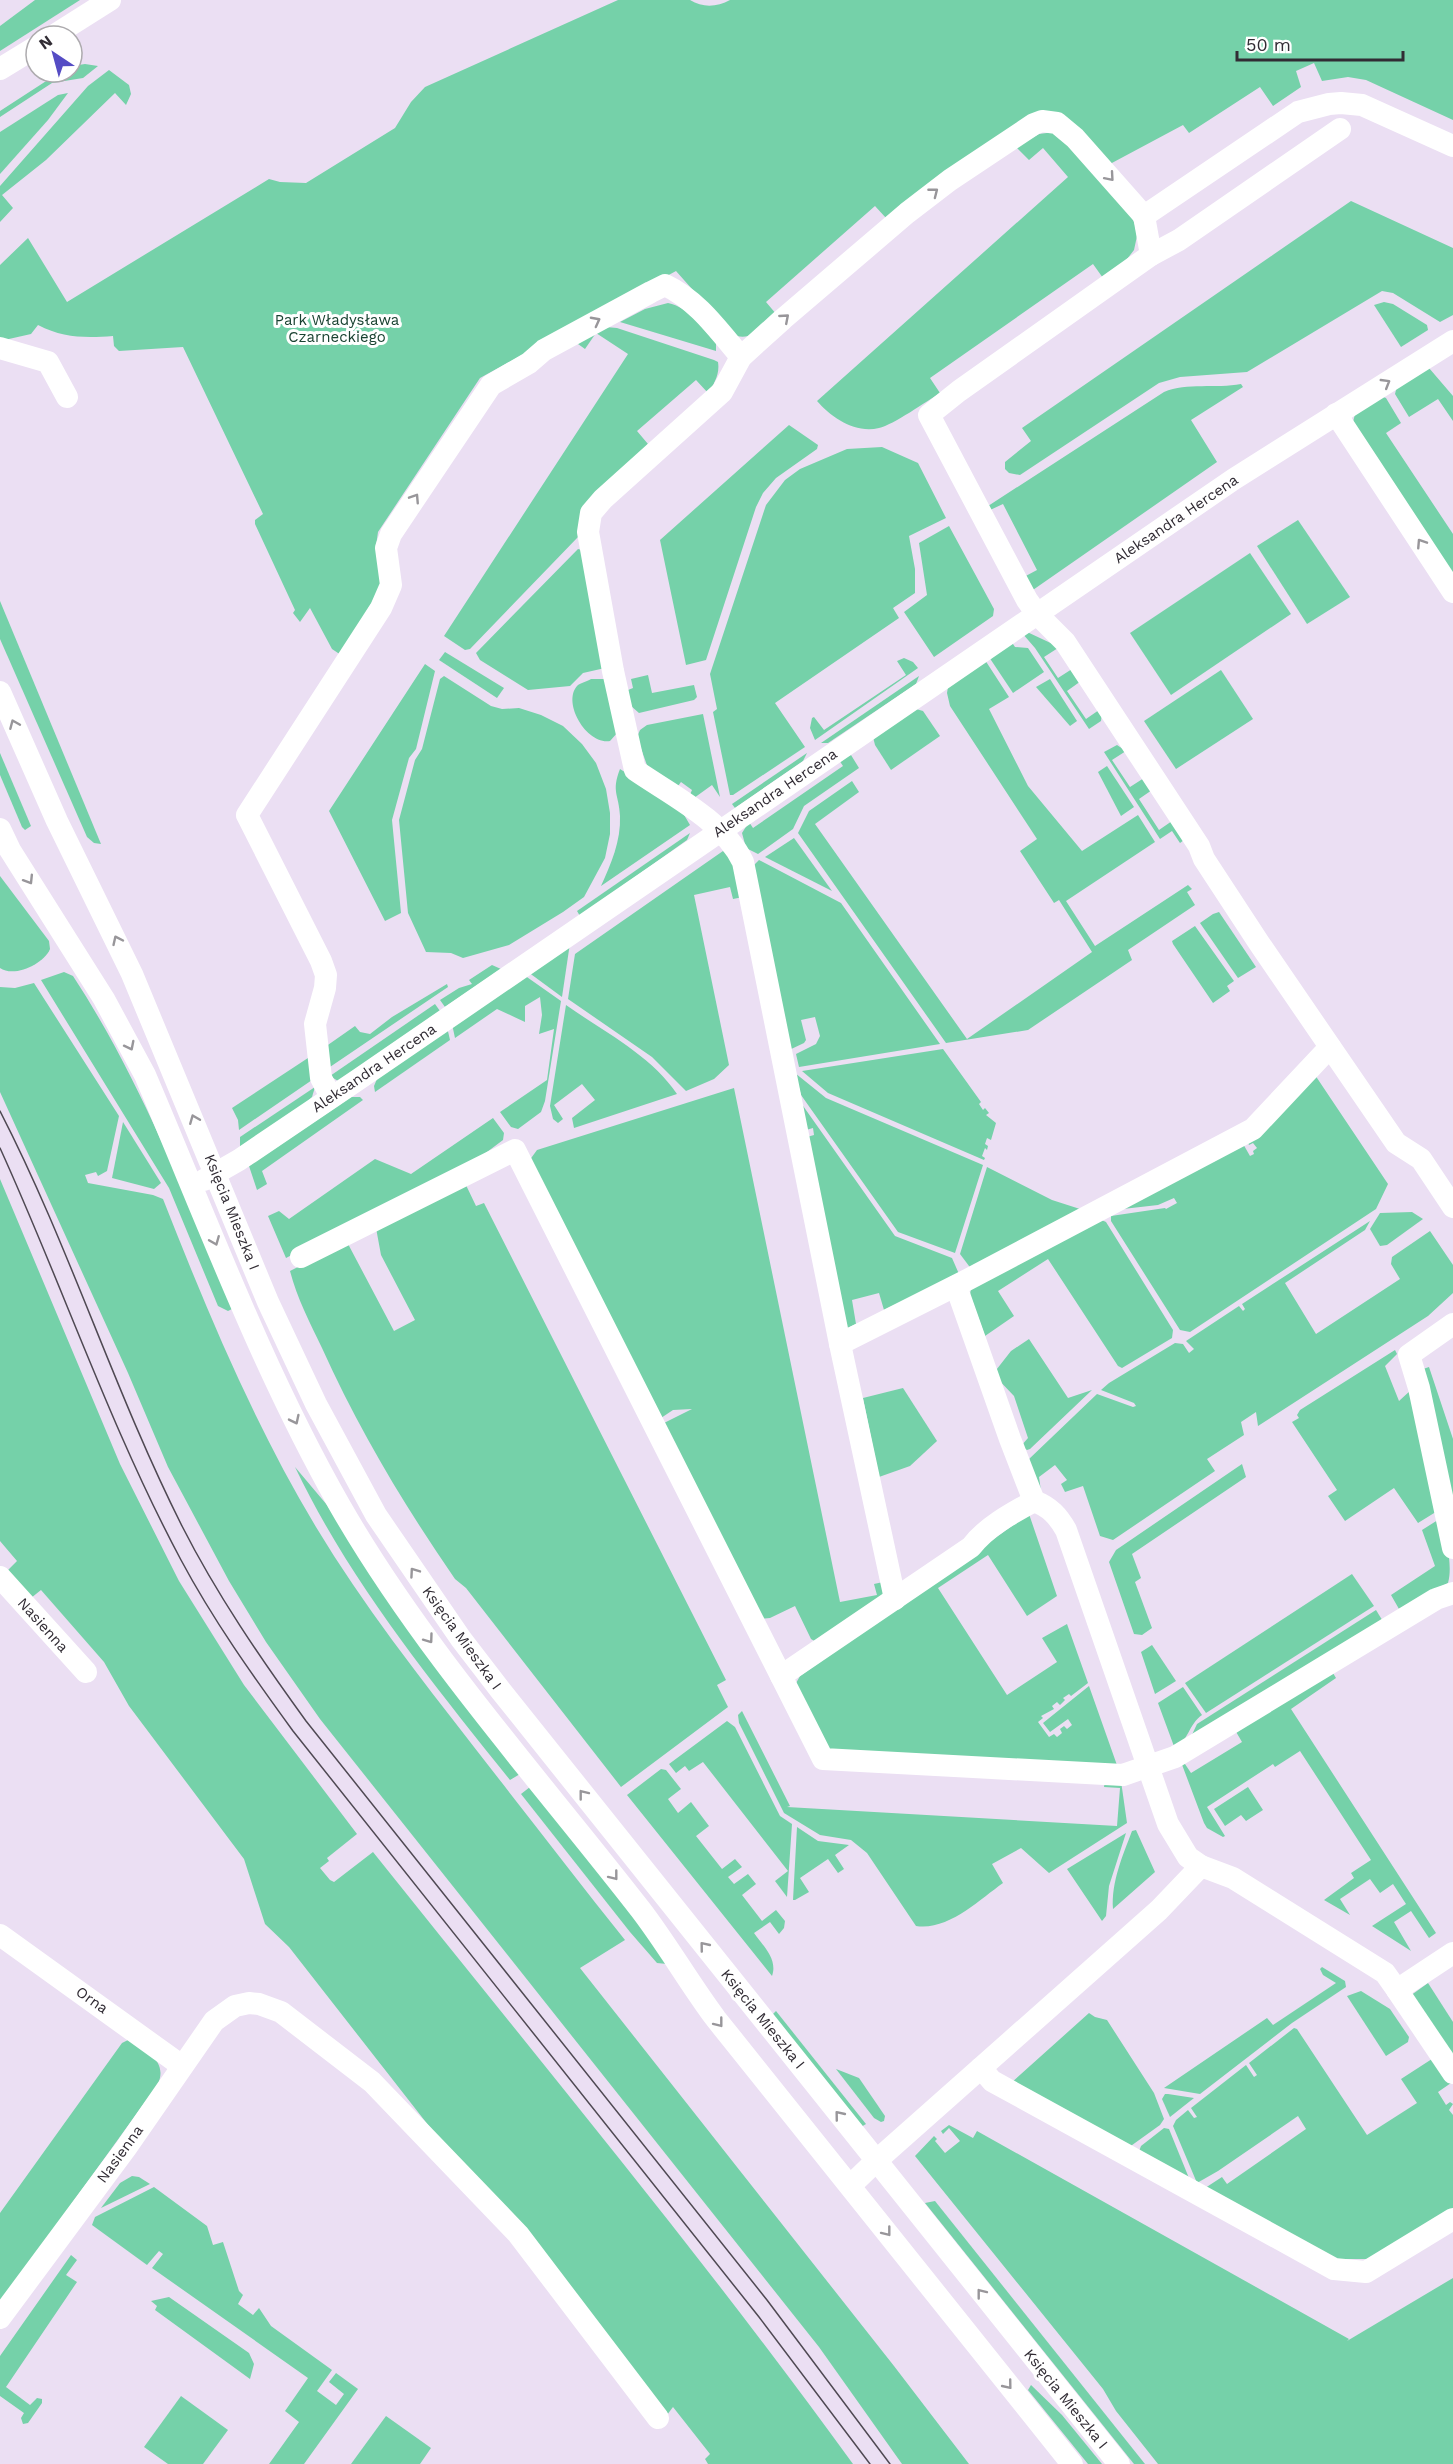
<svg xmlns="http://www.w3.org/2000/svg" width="1453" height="2464" font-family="'Work Sans',sans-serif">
	<rect width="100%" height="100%" fill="#ebdff3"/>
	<!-- green -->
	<g fill="#75d1a9">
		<path d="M35,0H80L0,51V26Z"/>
		<path d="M618,0H690C703,8 717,7 730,0H1453V120L1366,80L1348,77L1322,81L1314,63L1296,71L1301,87L1273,106L1260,87L1189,133L1183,125L1110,164L1064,118L886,218L875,206L766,302L777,315C763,326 749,345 731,333L676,271L480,378L378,532L376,546L382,585L341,655L332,649L310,608L300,622L293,613L295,610L255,524V520L263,514L183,347L119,351L114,346L113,336C85,338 63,338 38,325L31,334L0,341V265L28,238L67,302L269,179L280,182L306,183L395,128L411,102L425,87Z"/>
		<path d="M85,64L98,66L83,78L52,83L0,117V111L57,74L72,72V66Z"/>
		<path d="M109,70L129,85L131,94L126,105L115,93L46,160L2,195L13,208L0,222V186L88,86Z"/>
		<path d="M68,93L48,120L0,174V132L58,95Z"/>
		<path d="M1054,132L1064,137L1132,217L1135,225L1137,236L1134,250L1124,263L1103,278L1093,264L930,378L940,393C927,401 893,425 879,428C855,434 831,417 817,401L1068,177L1043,148L1029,160L1016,147L1039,134Z"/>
		<path d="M1351,201L1453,248V315L1440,322L1393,293L1382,291L1247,372L1180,377L1159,383L1020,475L1009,473L1005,469V462L1031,441L1022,428Z"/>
		<path d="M1384,302L1393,304L1427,325L1428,330L1401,347L1374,305Z"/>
		<path d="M668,303C689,307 702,328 716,343V351L620,322L645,309Z"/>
		<path d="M606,327L617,328L714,360L718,362C720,374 714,384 708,393L696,380L637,431L648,444L578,537L470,649L465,650L444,636L628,354L596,333L585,349L578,344L579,339Z"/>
		<path d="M1429,368L1453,396V421L1438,399L1409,417L1395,394L1397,386Z"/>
		<path d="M1241,384L1243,387L1191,420L1217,462L1030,592L1022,578L1037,570L1003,504L988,511L985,508L1164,392C1187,382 1216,389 1241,384Z"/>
		<path d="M1381,396L1386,398L1401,423L1386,433L1453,534V580L1353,422L1355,414Z"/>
		<path d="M789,425L818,445L817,449L776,478L763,493L756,507L706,660L686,665L660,540Z"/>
		<path d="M882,447L918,463L946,518L909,536L915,569V593L893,608L899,618L775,703L805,747L733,795H730L713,712L717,709L710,674L766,505L785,480L800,469L847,449Z"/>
		<path d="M1298,520L1350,597L1307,624L1257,546Z"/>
		<path d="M949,526L994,609L993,616L934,657L904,612L927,595L919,543Z"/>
		<path d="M578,549L582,550L605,668L583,673L570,686L528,690L480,660L476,653Z"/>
		<path d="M1250,553L1291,614L1171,695L1130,633Z"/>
		<path d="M0,601L101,844L94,843L87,837L0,639Z"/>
		<path d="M1025,631L1057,646L1058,648L1044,657L1058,678L1072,669L1081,681L1067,691L1086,719L1099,710L1102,713L1101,721L1089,729L1035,648L1022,633Z"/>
		<path d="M1011,641L1015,647L1028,648L1044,672L1013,693L989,657Z"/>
		<path d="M445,652L504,688L497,698L439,660Z"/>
		<path d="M904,658L913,662L918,668L815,740L810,728L812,718L814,717L824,730L906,675L897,661Z"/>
		<path d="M985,660L1009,697L989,709L1028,786L1082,851L1138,815L1155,842L1066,901L1095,946L1188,885L1192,889L1187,892L1195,905L1128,950L1132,960L1028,1030L946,1043L798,833L809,811L852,781L859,792L815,824L967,1039L1092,952L1059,900L1054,903L1020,851L1037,839L950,706L947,693L948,687Z"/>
		<path d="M425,664L435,671L416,749L409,758L392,820L401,913L385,921L329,811Z"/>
		<path d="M1221,670L1253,719L1176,769L1144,721Z"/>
		<path d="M648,675L652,693L694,685L697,697L694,700L639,713L631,706L628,690L633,688L631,679Z"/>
		<path d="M444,676L491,706L502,709L519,708L541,715L563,726L582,744L596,763L606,789L610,813V834L605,858L584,897L563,912L509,945L463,958L451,953L426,952L408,913L399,820L415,760L422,749L440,679Z"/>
		<path d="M919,676L916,684L828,743H821Z"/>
		<path d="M591,679H608L618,732L610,741C586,745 561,701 578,685C581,683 588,681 591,679Z"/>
		<path d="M1050,679L1077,721L1070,726L1036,687Z"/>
		<path d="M916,709L923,711L940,736L891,770L875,745L873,737Z"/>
		<path d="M703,714L720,797L712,785L694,798L688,799L692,790L681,782L675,790L649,771L637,737L640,730L647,725Z"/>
		<path d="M1117,745L1126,751L1112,760L1130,787L1144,778L1152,790L1139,799L1159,830L1172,821L1184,840L1180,843L1172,831L1160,839L1104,752Z"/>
		<path d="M0,753L31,826L25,830L22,827L0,775Z"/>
		<path d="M807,753L803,761L735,808L732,804Z"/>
		<path d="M851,755L859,768L804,806L793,829L758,854L746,848L742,833L749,822L753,828L843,766L839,760Z"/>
		<path d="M1107,766L1134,807L1121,816L1098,772Z"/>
		<path d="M620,769L680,808L690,825L601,886C611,864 621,841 620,816C619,794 611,792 620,769Z"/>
		<path d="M690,833L687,840L580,916L577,911Z"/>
		<path d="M794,838L832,891L765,857Z"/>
		<path d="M723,851L730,855L743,897L733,899L730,887L694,895L729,1065L714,1079L686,1091L652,1057L568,999L575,954Z"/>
		<path d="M759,860L841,903L940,1044L799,1067L796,1054L816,1044L820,1036L815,1017L801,1020L806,1040L804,1043L787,1051L750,869Z"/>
		<path d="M0,876L49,941L50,949C44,964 14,978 0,968Z"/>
		<path d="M1219,912L1256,967L1238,978L1200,923L1213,914Z"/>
		<path d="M1195,926L1234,981L1227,986L1230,991L1213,1003L1173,944L1172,941Z"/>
		<path d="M570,943L562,997L528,972Z"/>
		<path d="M492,965L501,969L445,1007L440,1000L459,988L472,984L469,980Z"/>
		<path d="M64,972L73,976C141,1080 185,1195 232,1309L228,1311L218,1306L169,1188L41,980Z"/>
		<path d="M524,975L561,1001L545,1101L541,1112L518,1129L511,1127L500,1112L547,1080L554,1029L539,1034L542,1015L540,997L525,1006V1022L497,1009L455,1038L452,1024Z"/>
		<path d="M34,983L119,1116L107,1171L98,1176L96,1172L85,1175L88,1183L153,1195L163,1199C207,1311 254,1424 316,1527C363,1605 419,1676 474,1747C524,1811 574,1876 625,1940L580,1968L894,2366L969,2464H902L819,2347L320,1719L266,1642L229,1581L168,1467L128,1373L0,1092V987L15,988Z"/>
		<path d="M447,984L448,987L327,1069L325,1047L355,1026L360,1032L370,1034L392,1017Z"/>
		<path d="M435,1004L440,1011L338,1081L330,1076Z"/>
		<path d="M566,1005C604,1032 651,1055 677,1094L574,1128L572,1118L595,1100L582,1084L554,1105L563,1119L558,1123L553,1119L550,1106Z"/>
		<path d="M447,1027L450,1040L375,1092L374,1086L377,1079Z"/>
		<path d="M943,1049L981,1102L979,1104L983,1110L985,1108L989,1113L986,1115L996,1123L991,1140L987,1138L985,1144L988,1146L987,1150L985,1148L982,1156L985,1158L984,1160L828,1093L802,1071Z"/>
		<path d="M311,1056L315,1078L239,1130L238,1120L232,1108Z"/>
		<path d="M795,1073L826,1098L983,1165L955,1253L898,1232L801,1095Z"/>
		<path d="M1315,1075L1388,1184L1376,1209L1190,1332L1180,1330L1111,1221V1216L1165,1208L1166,1209L1177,1203L1174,1198L1158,1205L1114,1210L1242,1142L1250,1156L1254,1154L1253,1151L1257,1148L1253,1143L1249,1145L1247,1140Z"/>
		<path d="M315,1087L312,1097L306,1103L240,1147V1137Z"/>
		<path d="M734,1088L840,1602L877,1595L874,1584L883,1582L887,1597L821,1645L811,1639L795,1606L770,1618L760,1619L664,1423L692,1409L673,1410L661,1418L529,1161L537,1150Z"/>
		<path d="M351,1097H360L363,1100L262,1171L267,1184L257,1190L249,1166Z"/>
		<path d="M801,1103L895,1236L952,1258L959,1274L884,1310L879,1293L852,1300L856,1324L845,1329L807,1137L814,1135L813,1128L806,1130Z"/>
		<path d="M493,1118L504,1133L503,1140L475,1161L286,1258L268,1216L279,1211L289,1219L375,1159L411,1174Z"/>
		<path d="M123,1122L161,1183L154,1189L112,1178Z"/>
		<path d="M987,1167L1052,1200L1080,1209L972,1270L960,1254Z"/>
		<path d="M0,1179L120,1464L179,1581L244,1685L357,1834L327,1858L329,1861L320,1868L330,1880L334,1882L373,1852C534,2054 701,2254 853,2464H708L705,2459L710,2454L673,2407L661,2423L289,1947L265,1924L244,1859L129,1706L104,1662L41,1590L31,1598L7,1571L17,1561L0,1541Z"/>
		<path d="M465,1183L476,1206L484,1203L726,1680L717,1685L728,1707L621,1787L466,1588L455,1579C404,1505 359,1430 322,1348C310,1323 297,1298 290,1271L347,1242L394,1331L415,1320L381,1255L376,1228Z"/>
		<path d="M1412,1212L1423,1219L1387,1245L1380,1246L1370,1229L1380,1213Z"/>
		<path d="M1097,1218L1106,1222L1173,1330L1172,1338L1122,1368L1118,1366L1048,1259L998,1291L1014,1316L985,1336L970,1295L971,1288Z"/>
		<path d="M1370,1221L1365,1230L1285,1283L1316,1334L1400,1279L1391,1264L1392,1257L1430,1231L1453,1265V1293L1428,1316L1258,1426L1256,1412L1241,1422L1244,1435L1207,1459L1215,1471L1113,1540L1100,1536L1083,1486L1065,1492L1061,1484L1067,1480L1055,1465L1039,1477L1041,1491L1028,1460L1097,1394L1133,1407L1136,1406L1134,1403L1101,1390L1109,1383L1175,1343L1183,1344L1189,1353L1194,1349L1186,1341L1239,1306L1243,1311L1245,1309L1242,1304Z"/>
		<path d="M1029,1339L1068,1398L1092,1390L1030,1449L1027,1450L1021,1446L1028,1438L1014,1396L993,1374L1011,1351Z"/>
		<path d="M1395,1350L1397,1354L1385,1366L1399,1401L1411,1390L1439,1510L1418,1523L1394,1488L1345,1521L1328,1496L1337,1490L1292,1422L1299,1418L1297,1415L1300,1410Z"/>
		<path d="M1429,1367L1453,1439V1520L1420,1370Z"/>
		<path d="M903,1388L937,1441L910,1466L879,1477L863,1398Z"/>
		<path d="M1242,1464L1246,1477L1132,1554L1141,1578L1135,1582L1152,1628L1142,1635L1134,1634L1109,1562L1116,1550Z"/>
		<path d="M295,1467L327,1505L395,1610L520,1774L510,1780C431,1681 350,1582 295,1467Z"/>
		<path d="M1029,1514L1057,1596L1027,1616L988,1555L938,1588L1007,1695L1057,1662L1042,1638L1067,1624L1088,1683L1071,1696L1069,1694L1063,1698L1065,1700L1060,1705L1057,1702L1052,1706L1054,1709L1041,1716L1043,1718L1038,1722L1049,1737L1054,1734L1057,1737L1062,1733L1060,1729L1064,1726L1067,1729L1072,1725L1068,1719L1050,1732L1043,1723L1089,1686L1118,1768L828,1751L795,1685L800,1676Z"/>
		<path d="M1441,1518C1446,1536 1453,1566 1448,1583L1399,1609L1391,1595L1435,1566L1422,1530Z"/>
		<path d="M1352,1574L1374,1606L1206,1713L1185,1683Z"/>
		<path d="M1376,1610L1384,1623L1190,1739L1197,1724Z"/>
		<path d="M1152,1645L1176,1681L1155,1694L1141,1652Z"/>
		<path d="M1333,1673L1336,1678L1291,1709L1436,1933L1429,1938L1411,1911L1394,1922L1411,1951L1372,1926L1406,1904L1393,1884L1380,1893L1370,1879L1340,1899L1350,1915L1324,1900L1354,1878L1351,1873L1371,1860L1300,1751L1275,1767L1273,1764L1207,1807L1225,1836L1223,1837L1207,1828L1204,1823L1181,1762L1183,1761L1191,1773L1242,1742L1235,1730Z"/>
		<path d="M1183,1687L1202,1715C1189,1724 1188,1741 1175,1749L1158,1703Z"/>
		<path d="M742,1711L790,1806L787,1807L1117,1826L1120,1788L1104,1787L1105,1781H1121L1127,1823L1049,1873L1021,1848L992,1864L1003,1883C979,1900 948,1931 916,1926L867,1853L851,1840L820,1835L784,1813L739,1723L738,1715Z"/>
		<path d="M727,1721L735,1727L780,1816L792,1824L787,1897L775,1881L788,1871L703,1762L689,1771L685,1766L676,1773L669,1764Z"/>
		<path d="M661,1769L666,1770L681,1789L668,1799L678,1813L691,1802L709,1826L696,1836L722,1869L735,1859L742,1867L728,1877L734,1884L748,1874L756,1884L742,1895L762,1921L776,1910L785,1921L784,1928L779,1934L770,1922L754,1933C763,1946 778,1959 772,1976L627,1795Z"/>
		<path d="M530,1787L648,1932L667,1964L657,1963L630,1932L521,1794Z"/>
		<path d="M1248,1787L1263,1810L1246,1821L1241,1815L1225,1826L1214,1809Z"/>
		<path d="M797,1827L818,1841L849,1845L835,1855L844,1869L838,1873L828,1859L800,1878L809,1892L795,1900H793Z"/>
		<path d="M1136,1830L1155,1872L1113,1909C1111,1882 1123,1855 1132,1831Z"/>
		<path d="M1126,1833L1109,1886L1106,1916L1102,1921L1067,1869Z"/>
		<path d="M1322,1967L1345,1981L1346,1987L1292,2023L1200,2094L1164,2088L1267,2018L1273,2025L1336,1983L1323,1975L1320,1969Z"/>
		<path d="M1428,1983L1453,2022V2062L1410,1996Z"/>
		<path d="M1361,1991L1390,2009L1409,2037L1408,2042L1386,2056L1347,1996Z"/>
		<path d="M776,2011L866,2124L861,2127L772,2015Z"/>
		<path d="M1089,2013L1095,2017L1107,2020L1154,2093L1164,2119L1160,2125L1128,2148L1011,2083Z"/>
		<path d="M1294,2028L1297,2029L1367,2135L1417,2103L1401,2079L1435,2057L1451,2083L1438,2092L1446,2105L1450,2102L1453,2104L1449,2110L1453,2115V2210L1372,2259H1327L1202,2190L1222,2177L1227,2184L1306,2129L1298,2116L1218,2171L1197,2183L1173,2126L1176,2120L1188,2110L1194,2118L1197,2117L1191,2108L1246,2065L1254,2077L1257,2075L1249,2063Z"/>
		<path d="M130,2039C146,2051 168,2061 158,2084L0,2303V2213L122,2043Z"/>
		<path d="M836,2069L859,2078L885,2116L884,2121L881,2122L874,2118Z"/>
		<path d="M1165,2094H1168L1194,2098L1170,2117L1162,2099Z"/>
		<path d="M949,2125L973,2138L977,2131L1349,2339L1347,2341L1453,2278V2464H1158L1116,2411L1103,2389L915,2156L934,2136L937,2139L935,2141L945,2153L960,2141L949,2128L943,2134L941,2131Z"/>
		<path d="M1164,2128L1169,2129L1191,2183L1138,2154L1141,2146Z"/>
		<path d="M132,2176L139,2177L150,2184L101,2208L120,2183Z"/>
		<path d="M154,2187L207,2226L213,2245L223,2242L239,2291L243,2295L238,2304L253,2315L259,2308L271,2326L332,2370L317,2391L336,2405L344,2394L329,2382L336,2373L358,2389L304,2464H269L299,2422L285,2411L308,2378L152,2268L163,2254L159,2251L147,2265L92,2225L95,2217Z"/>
		<path d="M935,2201L1145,2464H1134L925,2203Z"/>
		<path d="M71,2255L77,2260L66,2275L77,2282L6,2387L30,2405L37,2398L42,2399V2403L28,2423L23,2424L21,2418L24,2413L0,2396V2356Z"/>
		<path d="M169,2297L249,2353L254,2364L250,2379L155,2310L157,2306L151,2301Z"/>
		<path d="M1031,2385L1062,2415L1102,2464H1088L1028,2390Z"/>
		<path d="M181,2396L228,2430L203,2464H168L144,2447Z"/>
		<path d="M386,2416L431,2448L420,2464H351Z"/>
	</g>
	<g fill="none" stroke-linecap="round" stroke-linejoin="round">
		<!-- minor -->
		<g stroke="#fff" stroke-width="22">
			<path d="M53,36L110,0"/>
			<path d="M0,69L36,47"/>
			<path d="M1144,216L1298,112L1329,104L1341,103L1362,105L1453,146"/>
			<path d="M1151,255L1179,240L1340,129"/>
			<path d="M0,348L48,362L67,397"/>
			<path d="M1336,414L1453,592"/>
			<path d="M0,692L57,821L132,974L268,1302L316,1404L376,1515L461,1639L501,1691L1119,2464"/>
			<path d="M0,829L10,850L104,999L145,1075C207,1220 262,1369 340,1506C422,1649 539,1779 640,1909C667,1944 689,1983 716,2019L1072,2464"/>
			<path d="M331,1097L321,1078L315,1024L325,988L326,975L321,961L247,815L381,608L391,585L386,548L391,534L491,385L529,363L544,350L651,292L665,285C697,300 718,330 741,357"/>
			<path d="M204,1180L239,1160L359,1079L1234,479L1453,341"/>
			<path d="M301,1257L515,1150L823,1759L1123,1775L1175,1757L1436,1599L1453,1593"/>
			<path d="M956,1286L1010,1439L1034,1501"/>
			<path d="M1453,1324L1409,1355L1419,1388L1453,1548"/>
			<path d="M840,1344L967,1280L1253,1129L1330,1047"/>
			<path d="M0,1577L86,1672"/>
			<path d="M895,1599L840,1344L743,862C723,820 671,795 635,770L613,671L588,532L591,513L603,499L722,392L741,357L783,319L907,213L950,180L1034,124L1042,121L1057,123L1075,138L1144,216L1151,255L959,391L929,415L1027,600L1037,614L1065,642L1199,846L1204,859L1259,943L1396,1143L1421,1159L1453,1207"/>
			<path d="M781,1676L971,1547C986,1527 1012,1513 1034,1501C1050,1507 1058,1516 1066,1530L1168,1824L1188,1857L1201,1866L1159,1910L876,2161L850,2186"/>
			<path d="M1201,1866L1233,1878L1385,1973L1397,1990L1453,1953"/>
			<path d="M0,1935L182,2066"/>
			<path d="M1397,1990L1453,2073"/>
			<path d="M981,2068L992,2081L1334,2269L1366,2272L1453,2219"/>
			<path d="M0,2318L126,2148L214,2021L235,2006L249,2003L259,2004L281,2012L372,2082L518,2234L658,2418"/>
		</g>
		<!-- tram -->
		<g stroke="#4f4953" stroke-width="1.5">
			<path d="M0,1111C69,1245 114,1391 182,1526C217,1595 261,1659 306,1721L767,2300L890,2464"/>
			<path d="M0,1148C62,1284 110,1427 181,1560C213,1620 253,1676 293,1731L759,2317L870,2464"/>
		</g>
	</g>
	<!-- one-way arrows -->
	<defs><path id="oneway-chevron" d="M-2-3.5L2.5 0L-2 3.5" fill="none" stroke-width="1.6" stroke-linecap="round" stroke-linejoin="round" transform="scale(1.5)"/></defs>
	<g stroke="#98969a">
		<use href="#oneway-chevron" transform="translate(1110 177) rotate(49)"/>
		<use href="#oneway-chevron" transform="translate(934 192) rotate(-38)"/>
		<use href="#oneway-chevron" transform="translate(785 318) rotate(-41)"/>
		<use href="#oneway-chevron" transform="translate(596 321) rotate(-28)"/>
		<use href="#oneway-chevron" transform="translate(1386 383) rotate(-31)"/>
		<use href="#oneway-chevron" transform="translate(415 498) rotate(-57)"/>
		<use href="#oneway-chevron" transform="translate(1421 543) rotate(-123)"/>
		<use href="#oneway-chevron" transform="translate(14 724) rotate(-113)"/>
		<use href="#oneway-chevron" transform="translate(29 880) rotate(58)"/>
		<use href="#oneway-chevron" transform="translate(117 940) rotate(-115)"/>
		<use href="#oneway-chevron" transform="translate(130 1046) rotate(63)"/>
		<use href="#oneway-chevron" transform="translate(194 1119) rotate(-112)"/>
		<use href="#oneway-chevron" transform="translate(215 1241) rotate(68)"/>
		<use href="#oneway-chevron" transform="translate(295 1420) rotate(64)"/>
		<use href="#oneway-chevron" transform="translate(414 1572) rotate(-125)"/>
		<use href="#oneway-chevron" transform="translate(429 1639) rotate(54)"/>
		<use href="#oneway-chevron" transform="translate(583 1794) rotate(-128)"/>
		<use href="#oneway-chevron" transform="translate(614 1876) rotate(52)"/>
		<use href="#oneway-chevron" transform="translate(704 1946) rotate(-129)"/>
		<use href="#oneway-chevron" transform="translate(719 2023) rotate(52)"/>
		<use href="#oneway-chevron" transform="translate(839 2115) rotate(-129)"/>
		<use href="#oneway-chevron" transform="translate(887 2232) rotate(52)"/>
		<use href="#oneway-chevron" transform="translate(981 2293) rotate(-128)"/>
		<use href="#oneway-chevron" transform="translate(1008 2385) rotate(51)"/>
	</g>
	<g text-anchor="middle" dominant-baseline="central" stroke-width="6" stroke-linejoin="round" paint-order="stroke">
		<!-- park labels -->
		<g font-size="15" fill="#194231" stroke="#fff">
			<text x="337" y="320">Park Władysława<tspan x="337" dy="17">Czarneckiego</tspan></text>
		</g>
		<!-- street labels -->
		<g font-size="15" fill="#312c34" stroke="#fff">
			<text transform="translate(1176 519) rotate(-34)">Aleksandra Hercena</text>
			<text transform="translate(775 793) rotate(-34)">Aleksandra Hercena</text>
			<text transform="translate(374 1068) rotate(-34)">Aleksandra Hercena</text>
			<text transform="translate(232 1212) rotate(68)">Księcia Mieszka I</text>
			<text transform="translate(43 1625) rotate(48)">Nasienna</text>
			<text transform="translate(462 1638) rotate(54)">Księcia Mieszka I</text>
			<text transform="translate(92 2000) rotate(35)">Orna</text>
			<text transform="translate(763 2019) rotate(51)">Księcia Mieszka I</text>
			<text transform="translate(120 2154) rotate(-54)">Nasienna</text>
			<text transform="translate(1066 2399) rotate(51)">Księcia Mieszka I</text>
		</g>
	</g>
	<!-- north arrow -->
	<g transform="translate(54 54) rotate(324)"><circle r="28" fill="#ffffff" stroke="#adabae" stroke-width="1.5"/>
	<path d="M0-4.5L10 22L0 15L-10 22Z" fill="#554cc4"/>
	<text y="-9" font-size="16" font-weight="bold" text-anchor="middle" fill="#312c34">N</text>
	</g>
	<!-- scale -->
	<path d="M1237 51v9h166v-9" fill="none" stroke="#312c34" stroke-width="3"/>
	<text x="1246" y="51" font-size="18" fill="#312c34" stroke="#ffffff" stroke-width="4.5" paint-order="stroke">50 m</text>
</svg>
